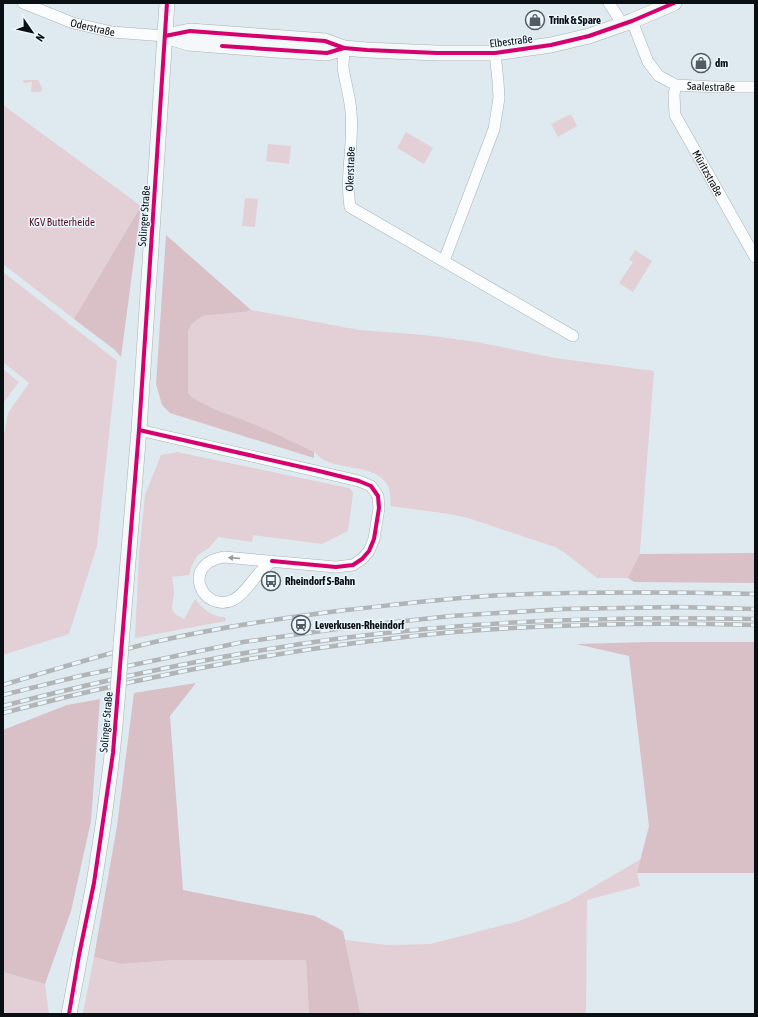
<svg xmlns="http://www.w3.org/2000/svg" width="758" height="1017" font-family="'Asap Condensed',sans-serif">
	<rect width="100%" height="100%" fill="#dfeaf0"/>
	<!-- green -->
	<g fill="#e3d0d6">
		<path d="M23,80H38L42,88L41,92H31L32,82L24,83Z"/>
		<path d="M3,105L141,206L74,319L3,264Z"/>
		<path d="M571,114L577,126L558,137L551,124Z"/>
		<path d="M406,132L433,148L424,164L397,148Z"/>
		<path d="M268,144L291,146L289,164L266,161Z"/>
		<path d="M245,198L258,199L255,227L242,226Z"/>
		<path d="M635,250L652,261L633,292L619,283L633,262L629,260Z"/>
		<path d="M3,272L117,361L97,546L69,634L3,655V440L8,413L29,383L3,362Z"/>
		<path d="M251,310L360,330L425,335L477,342L555,358L654,371L639,564L633,574L628,578H597L565,553L555,547L468,518L449,514L390,506C396,464 353,472 326,461C322,460 318,455 314,452L201,403L191,397L188,393V331L192,324L202,316L244,312Z"/>
		<path d="M3,369L19,382L3,403Z"/>
		<path d="M177,452L349,488L353,492V494L348,531L322,544L253,535L252,542L218,537L209,548L198,555L192,565L189,575L172,577C173,583 174,589 174,594C172,610 168,611 184,619L195,599C203,609 212,617 225,617L226,621L135,638L139,555L145,495L161,455Z"/>
		<path d="M641,859L637,873L640,886L587,900L586,1014H378L360,1012L345,940L387,945L431,944L519,921L569,901Z"/>
		<path d="M94,957L121,964L175,960H306L309,1014H83V1013Z"/>
		<path d="M3,972L45,984L49,1014H3Z"/>
	</g>
	<!-- forest -->
	<g fill="#d9bfc6">
		<path d="M141,206L121,357L115,350L74,319Z"/>
		<path d="M166,235L251,310L244,312L202,316L192,324L188,331V393C197,405 242,419 258,426C277,434 295,443 314,452V458L170,413L162,405L156,384Z"/>
		<path d="M755,553V583L634,582L628,578L640,554Z"/>
		<path d="M649,642H755V873H637L649,826L629,656L576,644Z"/>
		<path d="M196,683L170,716L183,890L315,916L343,931L360,1012L378,1014H309L306,960H175L121,964L94,957L117,826L134,693Z"/>
		<path d="M100,699L91,821L71,911L45,984L3,972V730L67,705Z"/>
	</g>
	<g fill="none" stroke-linecap="round" stroke-linejoin="round">
		<!-- street casing -->
		<g stroke="#a9b1b6" stroke-width="12">
			<g id="street">
				<path id="s1" d="M23,3L73,23L112,32L165,36"/>
				<path d="M609,3L623,25"/>
				<path id="s2" d="M632,21L648,62L659,76L676,85L715,87H755"/>
				<path d="M344,48C344,54 343,61 343,67C345,82 350,97 351,112C354,144 345,175 350,207L573,336"/>
				<path id="s3" d="M676,85L674,94L675,115L755,257"/>
				<path d="M444,261L494,129L499,98L498,81L495,53"/>
				<path d="M139,430L359,481L371,486L378,496L379,508L374,539L369,551L362,559L353,565L336,567L224,557C179,564 203,614 233,600C244,595 252,580 261,571C265,568 269,564 272,561"/>
			</g>
		</g>
		<!-- secondary casing -->
		<g stroke="#a9b1b6" stroke-width="16">
			<g id="secondary">
				<path d="M165,36L190,31L325,41L344,48L367,50L437,53H495L551,45L589,36L632,21L674,3"/>
				<path d="M166,36L188,43L276,50L327,53L344,48"/>
				<path d="M121,645L139,430L167,3"/>
				<path d="M69,1014C77,970 86,927 94,883C105,819 113,755 118,691"/>
			</g>
		</g>
		<!-- street -->
		<use href="#street" stroke="#fafcfd" stroke-width="11"/>
		<!-- secondary -->
		<use href="#secondary" stroke="#f4f8f9" stroke-width="15"/>
		<!-- rail casing -->
		<g stroke="#b2b4b5" stroke-width="4.5">
			<g id="rail">
				<path d="M3,685C52,670 101,655 150,643C215,628 281,618 346,610C393,605 440,599 487,596C576,591 666,592 755,594"/>
				<path d="M3,695L80,676L243,642L358,626L451,616L563,609L677,607L755,609"/>
				<path d="M3,706C115,677 229,653 343,638C480,620 618,616 755,619"/>
				<path d="M3,713C150,674 301,646 454,632C554,624 654,622 755,625"/>
			</g>
		</g>
		<!-- rail -->
		<use href="#rail" stroke="#ebf7fe" stroke-width="3" stroke-dasharray="9" stroke-linecap="butt"/>
		<!-- secondary-bridge casing -->
		<g stroke="#a9b1b6" stroke-width="16" stroke-linecap="butt">
			<path id="secondary-bridge" d="M118,691L121,645"/>
		</g>
		<!-- secondary-bridge -->
		<use href="#secondary-bridge" stroke="#f4f8f9" stroke-width="15"/>
		<!-- cycleway casing -->
		<g stroke="#ebf7fe" stroke-width="6">
			<g id="cycleway">
				<path d="M165,36L190,31L325,41L344,48L367,50L437,53H495L551,45L589,36L632,21L674,3"/>
				<path d="M222,46L327,53L344,48"/>
				<path d="M139,430L319,471L359,481L371,486L378,496L379,508L374,539L369,551L362,559L353,565L336,567L272,561"/>
				<path d="M69,1014L79,955L94,883L113,753L139,430L167,3"/>
			</g>
		</g>
		<!-- cycleway -->
		<use href="#cycleway" stroke="#d6006c" stroke-width="4"/>
	</g>
	<!-- one-way arrows -->
	<defs><path id="oneway-solid" d="M-6-.8H1V-3.2L6.5 0L1 3.2V.8H-6Z"/></defs>
	<use fill="#9a9d9f" href="#oneway-solid" transform="translate(234 558) rotate(-175)"/>
	<!-- icons -->
	<defs>
		<g id="shop-ring" transform="scale(1)"><circle r="9.5" fill="#ebf7fe" stroke="#545c60" stroke-width="1.5"/><path d="M-5-2.5h2.3a2.7 3.5 0 0 1 5.4 0H5L5.5 6h-11ZM-1.5-2.5h3a1.5 2.3 0 0 0-3 0Z" fill="#545c60"/></g>
		<g id="bus-ring" transform="scale(1)"><circle r="9.5" fill="#ebf7fe" stroke="#545c60" stroke-width="1.5"/><path d="M-5-6H5V4H4V6H2V4H-2V6H-4V4H-5ZM-3.5-4V0h7V-4ZM-3.5 1.2v1.5H-2V1.2ZM2 1.2v1.5H3.5V1.2Z" fill="#545c60"/></g>
		<g id="station-ring" transform="scale(1)"><circle r="9.5" fill="#ebf7fe" stroke="#545c60" stroke-width="1.5"/><path d="M-3-6H3Q5-6 5-4V2Q5 4 3 4L4.5 6H3L1.5 4h-3L-3 6H-4.5L-3 4Q-5 4-5 2V-4Q-5-6-3-6ZM-3.5-4v3h7v-3ZM-3.5 1v1.5H-2V1ZM2 1v1.5H3.5V1Z" fill="#545c60"/></g>
	</defs>
	<g fill-rule="evenodd">
		<use href="#shop-ring" x="535" y="20"/>
		<use href="#shop-ring" x="701" y="63"/>
		<use href="#bus-ring" x="271" y="581"/>
		<use href="#station-ring" x="301" y="625"/>
	</g>
	<g text-anchor="middle" dominant-baseline="central" stroke-width="3" stroke-linejoin="round" paint-order="stroke">
		<!-- poi labels -->
		<g font-size="11" font-weight="bold" fill="#090f13" stroke="#ebf7fe" text-anchor="start">
			<text x="549" y="20">Trink &amp; Spare</text>
			<text x="715" y="63">dm</text>
			<text x="285" y="581">Rheindorf S-Bahn</text>
			<text x="315" y="625">Leverkusen-Rheindorf</text>
		</g>
		<!-- street labels -->
		<g font-size="11" fill="#090f13" stroke="#ebf7fe">
			<text stroke="none"><textPath href="#s1" startOffset="74">Oderstraße</textPath></text>
			<text transform="translate(511 41) rotate(-7)">Elbestraße</text>
			<text stroke="none"><textPath href="#s2" startOffset="116">Saalestraße</textPath></text>
			<text transform="translate(350 169) rotate(-88)">Okerstraße</text>
			<text stroke="none"><textPath href="#s3" startOffset="97">Müritzstraße</textPath></text>
			<text transform="translate(144 216) rotate(-86)">Solinger Straße</text>
			<text transform="translate(106 722) rotate(-85)">Solinger Straße</text>
		</g>
		<!-- park labels -->
		<g font-size="11" fill="#520e21" stroke="#ebf7fe">
			<text x="62" y="222">KGV Butterheide</text>
		</g>
	</g>
	<!-- border -->
	<rect width="758" height="1017" fill="none" stroke="#090f13" stroke-width="8"/>
	<!-- north arrow -->
	<g transform="translate(32 32) rotate(124)" stroke="#ebf7fe" stroke-width="3" paint-order="stroke">
	<path d="M0-3L7 15L0 10L-7 15Z" fill="#090f13"/>
	<text y="-6" font-size="11" font-weight="bold" text-anchor="middle" fill="#090f13">N</text>
	</g>
</svg>
